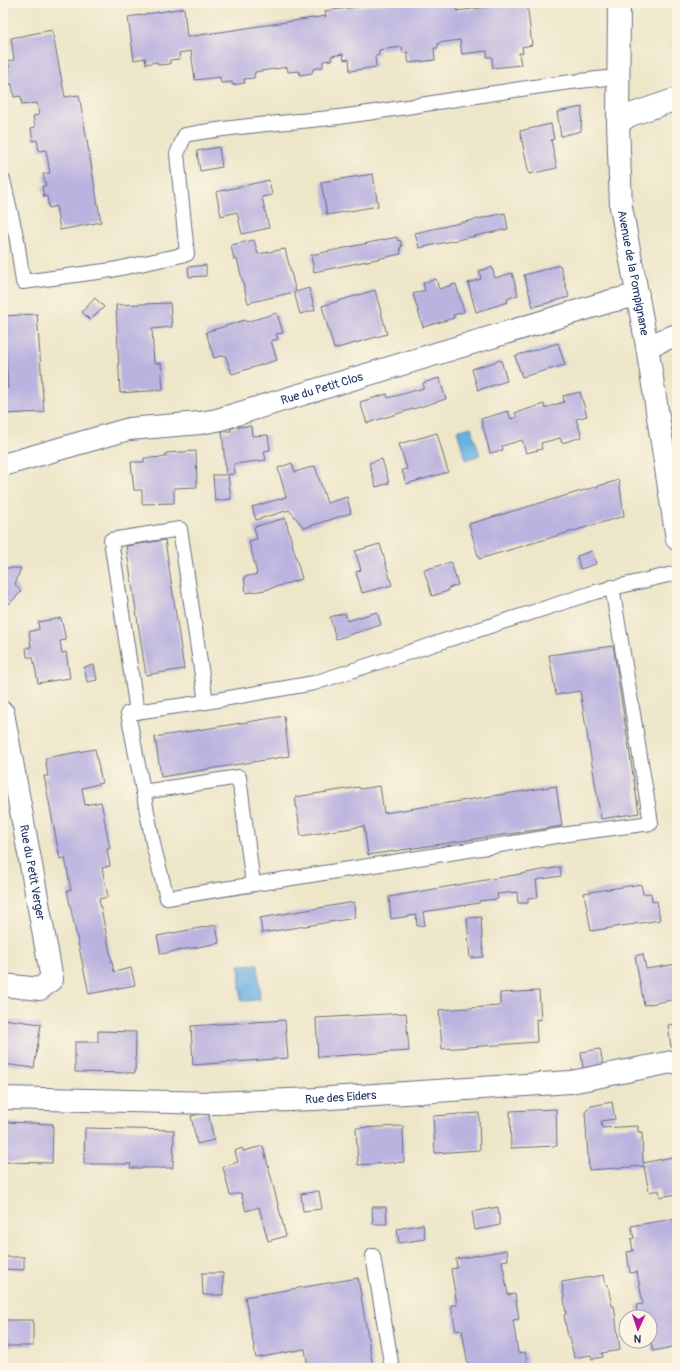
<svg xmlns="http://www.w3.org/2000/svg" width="680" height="1371" font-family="Pangolin,sans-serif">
	<rect width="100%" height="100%" fill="#fcf5e5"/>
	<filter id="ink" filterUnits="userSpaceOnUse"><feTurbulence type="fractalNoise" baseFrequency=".025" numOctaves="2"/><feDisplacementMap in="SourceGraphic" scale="8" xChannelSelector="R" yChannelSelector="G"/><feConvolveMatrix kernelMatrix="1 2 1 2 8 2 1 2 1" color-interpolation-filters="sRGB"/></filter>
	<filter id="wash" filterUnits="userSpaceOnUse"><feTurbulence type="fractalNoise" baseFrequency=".012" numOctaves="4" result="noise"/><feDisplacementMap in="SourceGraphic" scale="16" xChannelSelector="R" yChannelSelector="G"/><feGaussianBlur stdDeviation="0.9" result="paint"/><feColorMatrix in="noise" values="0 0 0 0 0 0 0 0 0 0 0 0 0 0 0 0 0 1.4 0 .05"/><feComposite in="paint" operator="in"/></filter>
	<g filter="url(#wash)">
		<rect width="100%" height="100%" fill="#ede6c9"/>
		<!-- water -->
		<g fill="#6bb0e1" stroke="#4370a0">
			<path d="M471,427L480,455L466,460L457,431Z"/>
			<path d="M258,964L260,1000L241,1001L239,965Z"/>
		</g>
		<g id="blocks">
			<!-- building -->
			<g fill="#bbb3df">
				<path d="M389,3H456L457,11L517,3H527L532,45L522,47L523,53H519L521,65L493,68L492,57H487V51L462,54L460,40L438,43V48H434L435,60L409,63L407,52L403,53L402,47L379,50V55L375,56L376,67L350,71L349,59L344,60L343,54L331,56L332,60L323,61V67L313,69L312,73L300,75L299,71L288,72L287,67L255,72L254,78L244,79L245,83L232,85V82L221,83L220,77L195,80L191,51L179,53L180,59L170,60V64L158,65L157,62L146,64L145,58L134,60L128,17L184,8L187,37L326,16L325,11Z"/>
				<path d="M52,30L65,97L79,95L101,222L60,230L56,206L49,208L47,196L44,197L42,186H46L43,174L50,173L46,150L39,151L37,140L33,141L31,128L35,127L33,116L39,115L37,103L22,105L21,96L14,97L12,84L9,85L7,73L10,72L8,61L14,60L11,38Z"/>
				<path d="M582,107L581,131L561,136L557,112Z"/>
				<path d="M551,124L554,139L551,140L557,168L529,174L520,131Z"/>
				<path d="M219,147L222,167L200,171L197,151Z"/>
				<path d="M373,174L378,206L327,215L321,182Z"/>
				<path d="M269,180L272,195L262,197L269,228L242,234L237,212L221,216L216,192Z"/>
				<path d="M505,213L508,229L419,248L415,233Z"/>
				<path d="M397,237L398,241L400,240L402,247H400L401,254L314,272L311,255Z"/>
				<path d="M254,240L258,254L285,249L296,292L309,288L315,310L300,314L294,292L248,303L237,259L234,260L231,245Z"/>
				<path d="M206,265V276L189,277L188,267Z"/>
				<path d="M560,265L569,297L533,307L524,275Z"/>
				<path d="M492,267L495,278L512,273L518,295L507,299L508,302L476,312L468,283L481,279L479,271Z"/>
				<path d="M436,279L439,289L456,284L464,312L453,315L454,318L423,327L413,294L425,290L423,283Z"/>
				<path d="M375,290L387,334L334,349L322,306Z"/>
				<path d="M95,298L104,307L90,320L82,312Z"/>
				<path d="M170,303L172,327L152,329L154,363H161L163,390L120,393L116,305Z"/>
				<path d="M277,313L283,333L276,334L278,339L271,341L277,360L232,374L225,355L214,358L206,332L245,320L246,322Z"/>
				<path d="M37,314L44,412L3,414V388H8L5,343H3V316Z"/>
				<path d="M558,343L565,365L522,377L515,356Z"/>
				<path d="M501,360L507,381L478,390L472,369Z"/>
				<path d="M439,378L446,399L367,423L360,402L387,394L388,398L424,388L423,383Z"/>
				<path d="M580,392L587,416L576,419L582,437L562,443L560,438L541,443L542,449L526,453L522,440L502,446L503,450L490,453L481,419L508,411L511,419L517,417L515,413L544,404L545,408L564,402L563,396Z"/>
				<path d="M251,426L252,436L268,435L270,450L264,451L266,460L234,464L235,473L228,475L231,499L215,501L213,475H226L222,431H231V428L236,427Z"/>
				<path d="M437,433L448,472L406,484L402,470L407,469L399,444Z"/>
				<path d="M196,451L197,487L174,488V503L142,504V490H134L131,462H144V458L166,457V453Z"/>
				<path d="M382,459L389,483L376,487L369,463Z"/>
				<path d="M292,463L295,472L315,466L327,503L347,497L351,513L304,528L289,510L256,520L252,507L286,497L278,468Z"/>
				<path d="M619,480L624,516L479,559L469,524Z"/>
				<path d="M285,518L302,579L265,590L246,593L244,577L257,574L249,541L257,539L254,527Z"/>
				<path d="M165,540L184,669L146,675L126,546Z"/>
				<path d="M380,544L392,585L362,593L356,572L361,570L355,551Z"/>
				<path d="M592,551L596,564L580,569L577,556Z"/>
				<path d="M451,562L458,585L448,588V591L432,596L424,570Z"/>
				<path d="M3,568H21L15,584L21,592L9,604L4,602L3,605Z"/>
				<path d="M377,612L381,625L336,639L330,617L345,613L347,621Z"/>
				<path d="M61,618L66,640L60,641L62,653L66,652L70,678L38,683L33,657H27L26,648L31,647L29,632L39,629L38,622Z"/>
				<path d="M613,646L639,813L601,819L580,691L556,695L549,655Z"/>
				<path d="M94,665L97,680L87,682L84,667Z"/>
				<path d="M284,716L289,756L161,777L155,737Z"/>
				<path d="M95,749L102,783L82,788L85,805L101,802L110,848L107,849L110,866L102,868L108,897L99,899L114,972L131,968L135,985L89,994L67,891L71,890L65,858L60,859L44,776H48L45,758Z"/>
				<path d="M380,786L384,813L556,786L562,826L368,855L364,826L301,836L295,797L359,787L360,789Z"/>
				<path d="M560,867L561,876L536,880L538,897L528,898V903H518L517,892L497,894L498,899L479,901V903L423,912L425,925L417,926L416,915L391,919L389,897Z"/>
				<path d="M641,884L643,894L651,893L652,902L657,901L660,920L591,931L584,893Z"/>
				<path d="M354,902L355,918L262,933L260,918Z"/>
				<path d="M481,917L483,957L470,958L467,918Z"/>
				<path d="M216,925L219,943L161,954L157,936Z"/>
				<path d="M643,954L646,969L677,964V999L644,1005L635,956Z"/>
				<path d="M539,991L541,1020L536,1019L537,1042L442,1049L439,1010L500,1006V993Z"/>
				<path d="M406,1013L409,1051L318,1057L316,1018Z"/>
				<path d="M3,1019L41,1024L34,1068L3,1064Z"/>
				<path d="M285,1020L288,1058L193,1065L191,1026Z"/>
				<path d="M677,1024V1046L671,1047L668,1025Z"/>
				<path d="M98,1031L136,1032L135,1073L75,1072V1042H98Z"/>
				<path d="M600,1049L603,1064L583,1068L581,1052Z"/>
				<path d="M612,1102L615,1119L601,1121L602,1128L638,1126V1132H642L643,1163L677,1156V1194L660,1197L659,1190L649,1192L644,1166L589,1170L585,1112L591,1106Z"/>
				<path d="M556,1109L557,1146L511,1148L510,1111Z"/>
				<path d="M208,1112L214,1140L197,1144L191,1116Z"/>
				<path d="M479,1113L480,1150L435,1153L433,1116Z"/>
				<path d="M5,1122L53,1124L52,1163L3,1162V1126H5Z"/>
				<path d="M403,1126L404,1162L358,1165L356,1128Z"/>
				<path d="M85,1128L174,1130L173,1168H130L131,1164H84Z"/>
				<path d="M263,1146L286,1236L268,1241L259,1207L246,1211L241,1193L230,1195L223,1167L238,1162L235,1151L242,1148L243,1151Z"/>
				<path d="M319,1191L322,1209L303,1211L301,1194Z"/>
				<path d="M372,1207H386L387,1224H373Z"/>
				<path d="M498,1207L500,1225L475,1230L472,1212Z"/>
				<path d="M673,1219L675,1230H677V1346L653,1351L650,1338V1317H638L636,1305L643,1304L637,1272L630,1273L627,1252L633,1251L631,1239L634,1238L631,1226Z"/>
				<path d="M423,1224L425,1239L399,1243L397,1229Z"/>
				<path d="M507,1250L508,1260L502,1261L508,1295L515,1294L519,1319L513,1320L518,1353L525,1352L528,1366L519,1368H510V1366L498,1368H475V1364L468,1365L462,1330L456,1331L451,1305H457L451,1269L457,1268L456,1259Z"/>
				<path d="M3,1257H24V1270L3,1269Z"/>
				<path d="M202,1273H223V1295H203Z"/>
				<path d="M604,1275L606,1285H608L612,1306H614L620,1350L602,1353L603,1357L592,1359L591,1355L574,1358L570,1337H568L564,1315L566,1314L562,1282Z"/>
				<path d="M358,1278L373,1368H308L305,1349L256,1358L245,1297Z"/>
				<rect x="3" y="1320" width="30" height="26"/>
			</g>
		</g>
	</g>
	<g filter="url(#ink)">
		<use href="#blocks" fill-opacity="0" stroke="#646f83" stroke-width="1"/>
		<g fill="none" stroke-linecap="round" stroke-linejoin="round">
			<!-- lane casing -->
			<g stroke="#646f83" stroke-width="16">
				<g id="lane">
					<path d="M3,180L17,240L23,282L112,270L187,254L177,154L185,135C236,125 288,123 339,117C432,105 525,85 619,77"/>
					<path d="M612,587L651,823L575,833L167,898L154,848L128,713L206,702L314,683L595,592L677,573"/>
					<path d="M137,712L111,540L180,529L206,702"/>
					<path d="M143,792L239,777L253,884"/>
					<path d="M373,1256L392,1368"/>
				</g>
			</g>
			<!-- street casing -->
			<g stroke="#646f83" stroke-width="24">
				<g id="street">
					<path d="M618,123L630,115L677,99"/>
					<path d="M647,346L677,335"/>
					<path id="s1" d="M3,465L129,429L200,423L217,420L611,301L638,295"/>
					<path id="s2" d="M3,713L52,979L40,989L3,985"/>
					<path id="s3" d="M3,1098L213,1103L315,1099L571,1082L677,1061"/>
				</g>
			</g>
			<!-- secondary casing -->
			<g stroke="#646f83" stroke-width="24">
				<g id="secondary">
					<path id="s4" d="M619,3L618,123L621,207L647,346L677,539"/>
				</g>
			</g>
			<!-- lane -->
			<use href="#lane" stroke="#fff" stroke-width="14"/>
			<!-- street -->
			<use href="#street" stroke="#fff" stroke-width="22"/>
			<!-- secondary -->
			<use href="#secondary" stroke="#fff" stroke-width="22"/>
		</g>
	</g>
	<g text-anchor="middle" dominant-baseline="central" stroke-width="3" stroke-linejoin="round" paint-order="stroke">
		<!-- street labels -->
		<g font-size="12" fill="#1b2f5e" stroke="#fcf5e5">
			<text stroke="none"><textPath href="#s4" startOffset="271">Avenue de la Pompignane</textPath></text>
			<text stroke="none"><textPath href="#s1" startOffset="329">Rue du Petit Clos</textPath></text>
			<text stroke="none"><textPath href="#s2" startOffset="162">Rue du Petit Verger</textPath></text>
			<text stroke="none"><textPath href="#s3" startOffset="338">Rue des Eiders</textPath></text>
		</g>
	</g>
	<!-- margin -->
	<rect width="680" height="1371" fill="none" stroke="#fcf5e5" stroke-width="16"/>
	<!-- north arrow -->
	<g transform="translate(638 1329) rotate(183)"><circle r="19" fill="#fcf5e5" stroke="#a2a6af"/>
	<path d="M0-3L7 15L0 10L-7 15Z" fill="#b5179e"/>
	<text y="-6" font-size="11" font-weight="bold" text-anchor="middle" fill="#1b2f5e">N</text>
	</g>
</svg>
